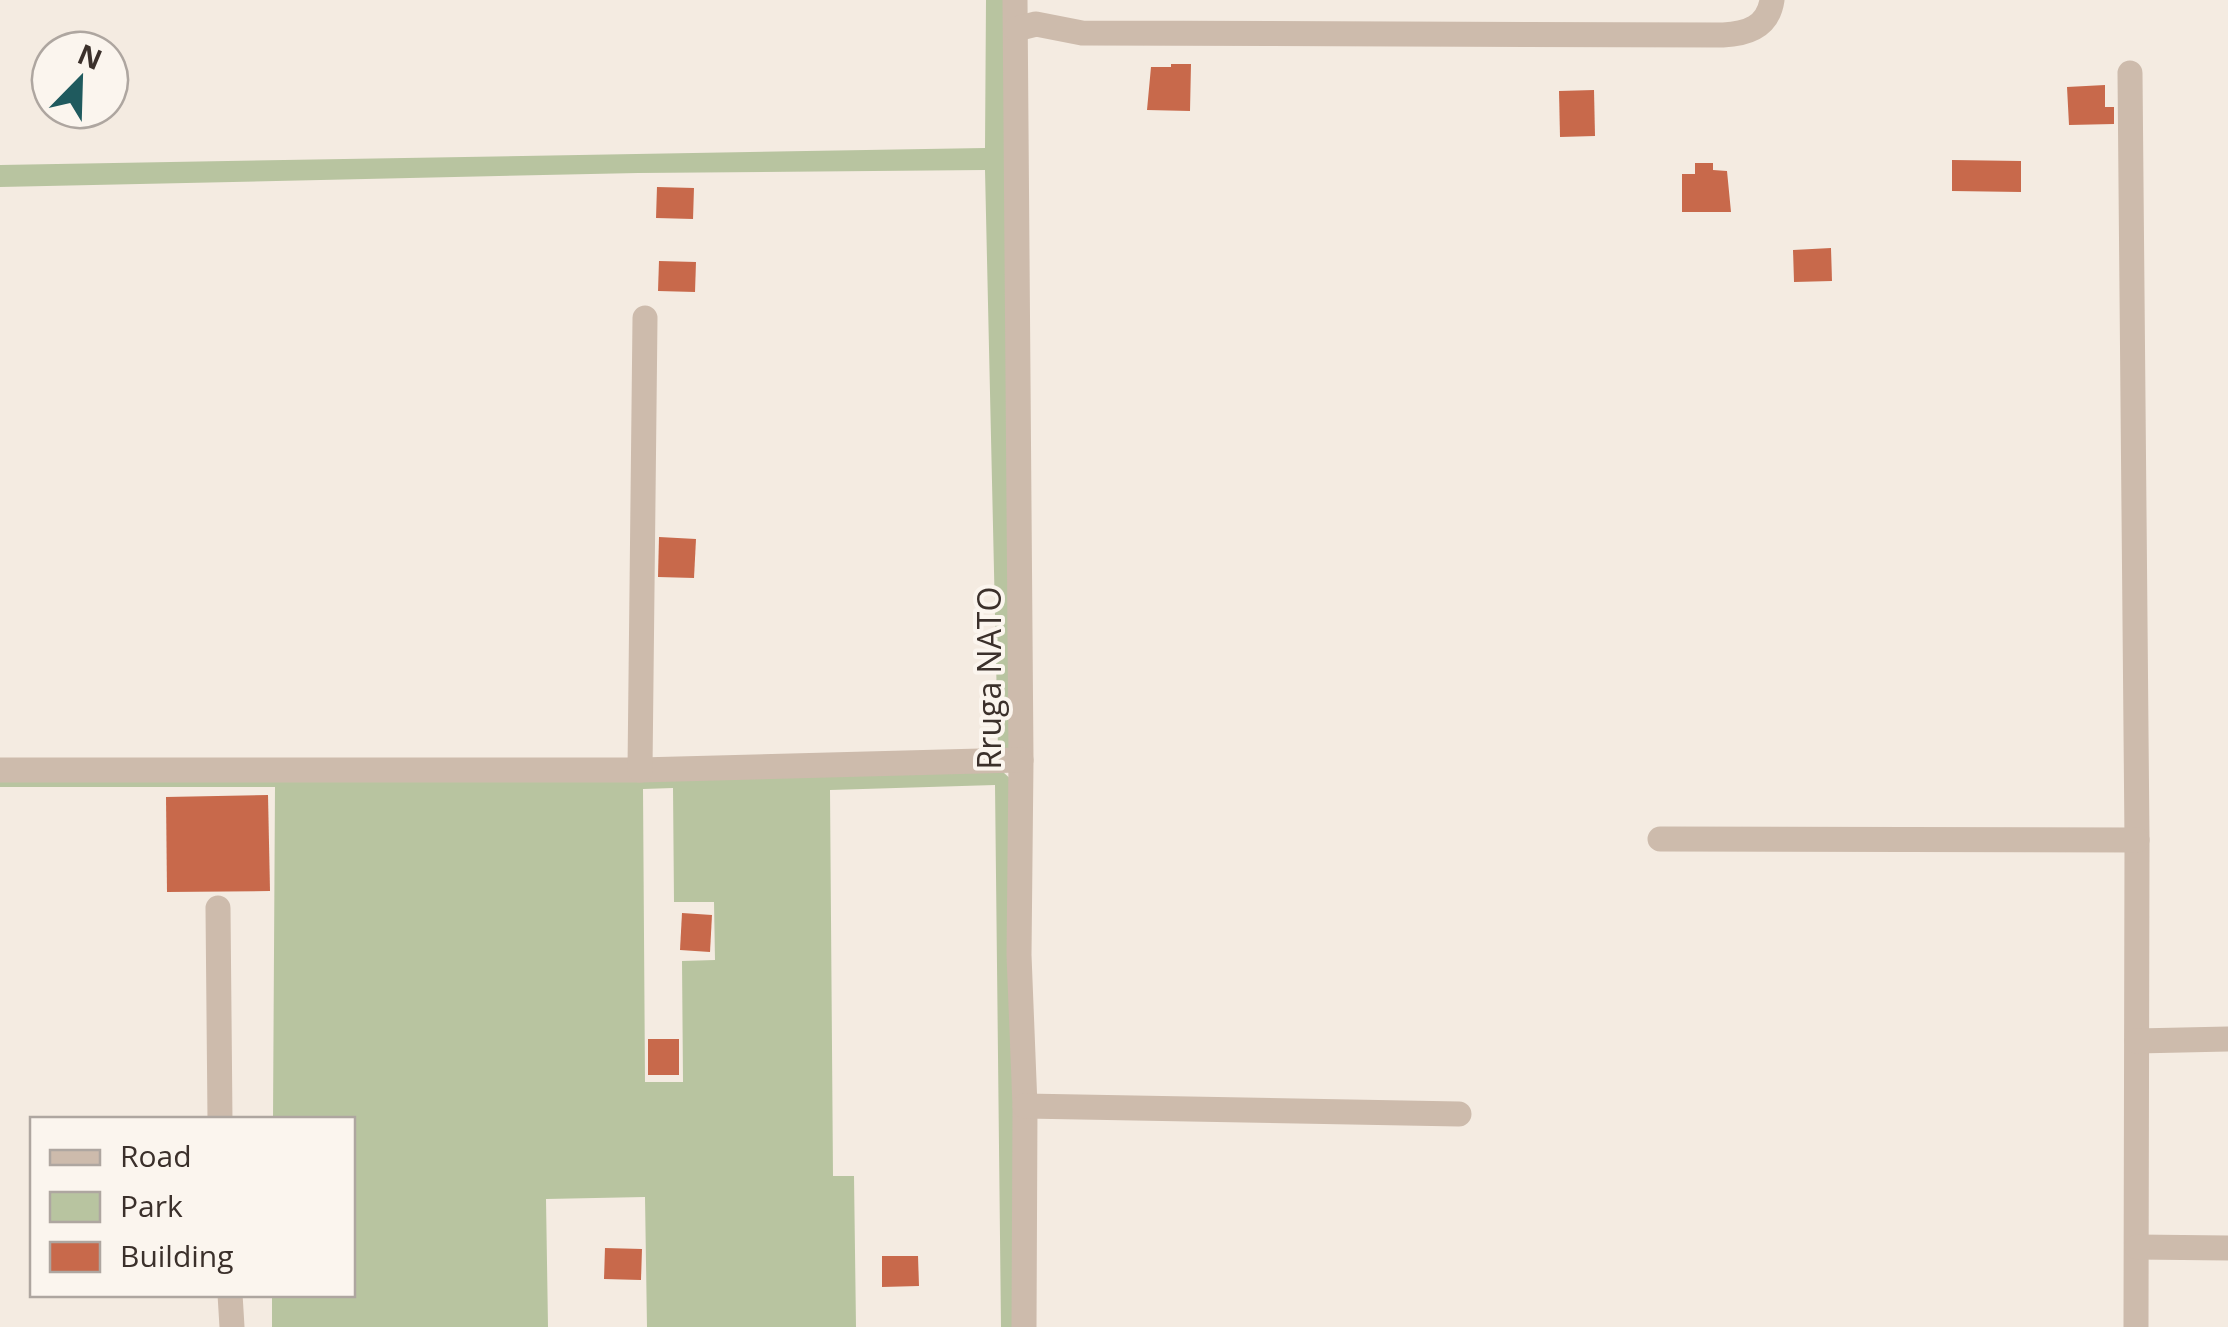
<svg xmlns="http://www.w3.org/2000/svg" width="2228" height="1327" font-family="'Open Sans',sans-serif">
	<rect width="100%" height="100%" fill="#f4ebe1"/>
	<!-- green -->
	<g fill="#b8c4a0" fill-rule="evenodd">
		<path d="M986,0H1006L1018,749H998L985,170L638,173L0,187V165L985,148Z"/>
		<path d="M1003,772L1014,782L1020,1327H1001L995,785L830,790L833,1176H854L856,1327H647L645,1197L546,1199L548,1327H272V1295L352,1294V1120L273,1119L275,787H0V775ZM673,788L674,902H714L715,960L682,961L683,1082H645L643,789Z"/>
	</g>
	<!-- building -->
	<g fill="#c8694b">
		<path d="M1171,64H1191L1190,111L1147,110L1151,67H1171Z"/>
		<path d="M2105,85V107H2114V124L2069,125L2067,87Z"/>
		<path d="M1594,90L1595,136L1560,137L1559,91Z"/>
		<path d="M1952,160L2021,161V192L1952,191Z"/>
		<path d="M1695,163H1713V170L1727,171L1731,212H1682V174H1695Z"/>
		<path d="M657,187L694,188L693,219L656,218Z"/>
		<path d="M1831,248L1832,281L1794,282L1793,250Z"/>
		<path d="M659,261L696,262L695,292L658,291Z"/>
		<path d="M659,537L696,539L694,578L658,577Z"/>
		<path d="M268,795L270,891L167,892L166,797Z"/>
		<path d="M682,913L712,915L710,952L680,950Z"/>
		<rect x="648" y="1039" width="31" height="36"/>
		<path d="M605,1248L642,1249L641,1280L604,1279Z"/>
		<path d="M882,1256H918L919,1286L882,1287Z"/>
	</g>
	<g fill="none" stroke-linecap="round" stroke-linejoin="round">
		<!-- minor -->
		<g stroke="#cdbbac" stroke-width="25">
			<path d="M1015,0L1021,760L1019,955L1025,1106L1024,1327"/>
			<path d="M1016,29L1036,24L1082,33L1723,35C1747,34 1768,27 1772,0"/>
			<path d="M2130,73L2137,840L2136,1327"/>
			<path d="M0,770H640L1021,760"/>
			<path d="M640,770L645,318"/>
			<path d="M1660,839L2137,840"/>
			<path d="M218,908L220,1120"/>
			<path d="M2137,1041L2228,1039"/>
			<path d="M1025,1106L1459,1114"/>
			<path d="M2137,1247L2228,1248"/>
			<path d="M230,1294L232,1327"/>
		</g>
	</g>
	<g text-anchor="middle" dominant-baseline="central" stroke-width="8" stroke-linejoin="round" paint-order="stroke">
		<!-- street labels -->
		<g font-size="32" fill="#3b302b" stroke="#fbf5ee">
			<text transform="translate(988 678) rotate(-90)">Rruga NATO</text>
		</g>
	</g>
	<!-- legend -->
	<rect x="30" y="1117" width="325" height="180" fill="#fbf5ee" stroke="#aea6a0" stroke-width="2.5"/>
	<rect x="50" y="1150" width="50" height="15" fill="#cdbbac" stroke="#aea6a0" stroke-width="2.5"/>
	<text x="120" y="1167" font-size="30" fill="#3b302b">Road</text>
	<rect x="50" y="1192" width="50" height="30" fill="#b8c4a0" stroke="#aea6a0" stroke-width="2.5"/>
	<text x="120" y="1217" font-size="30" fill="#3b302b">Park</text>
	<rect x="50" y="1242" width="50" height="30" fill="#c8694b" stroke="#aea6a0" stroke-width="2.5"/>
	<text x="120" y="1267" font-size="30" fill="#3b302b">Building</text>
	<!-- north arrow -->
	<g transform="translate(80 80) rotate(23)"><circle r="48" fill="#fbf5ee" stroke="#aea6a0" stroke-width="2.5"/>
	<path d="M0-8L18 38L0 25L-18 38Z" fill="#1f5a5e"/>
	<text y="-15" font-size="28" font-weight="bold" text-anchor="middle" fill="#3b302b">N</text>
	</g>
</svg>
